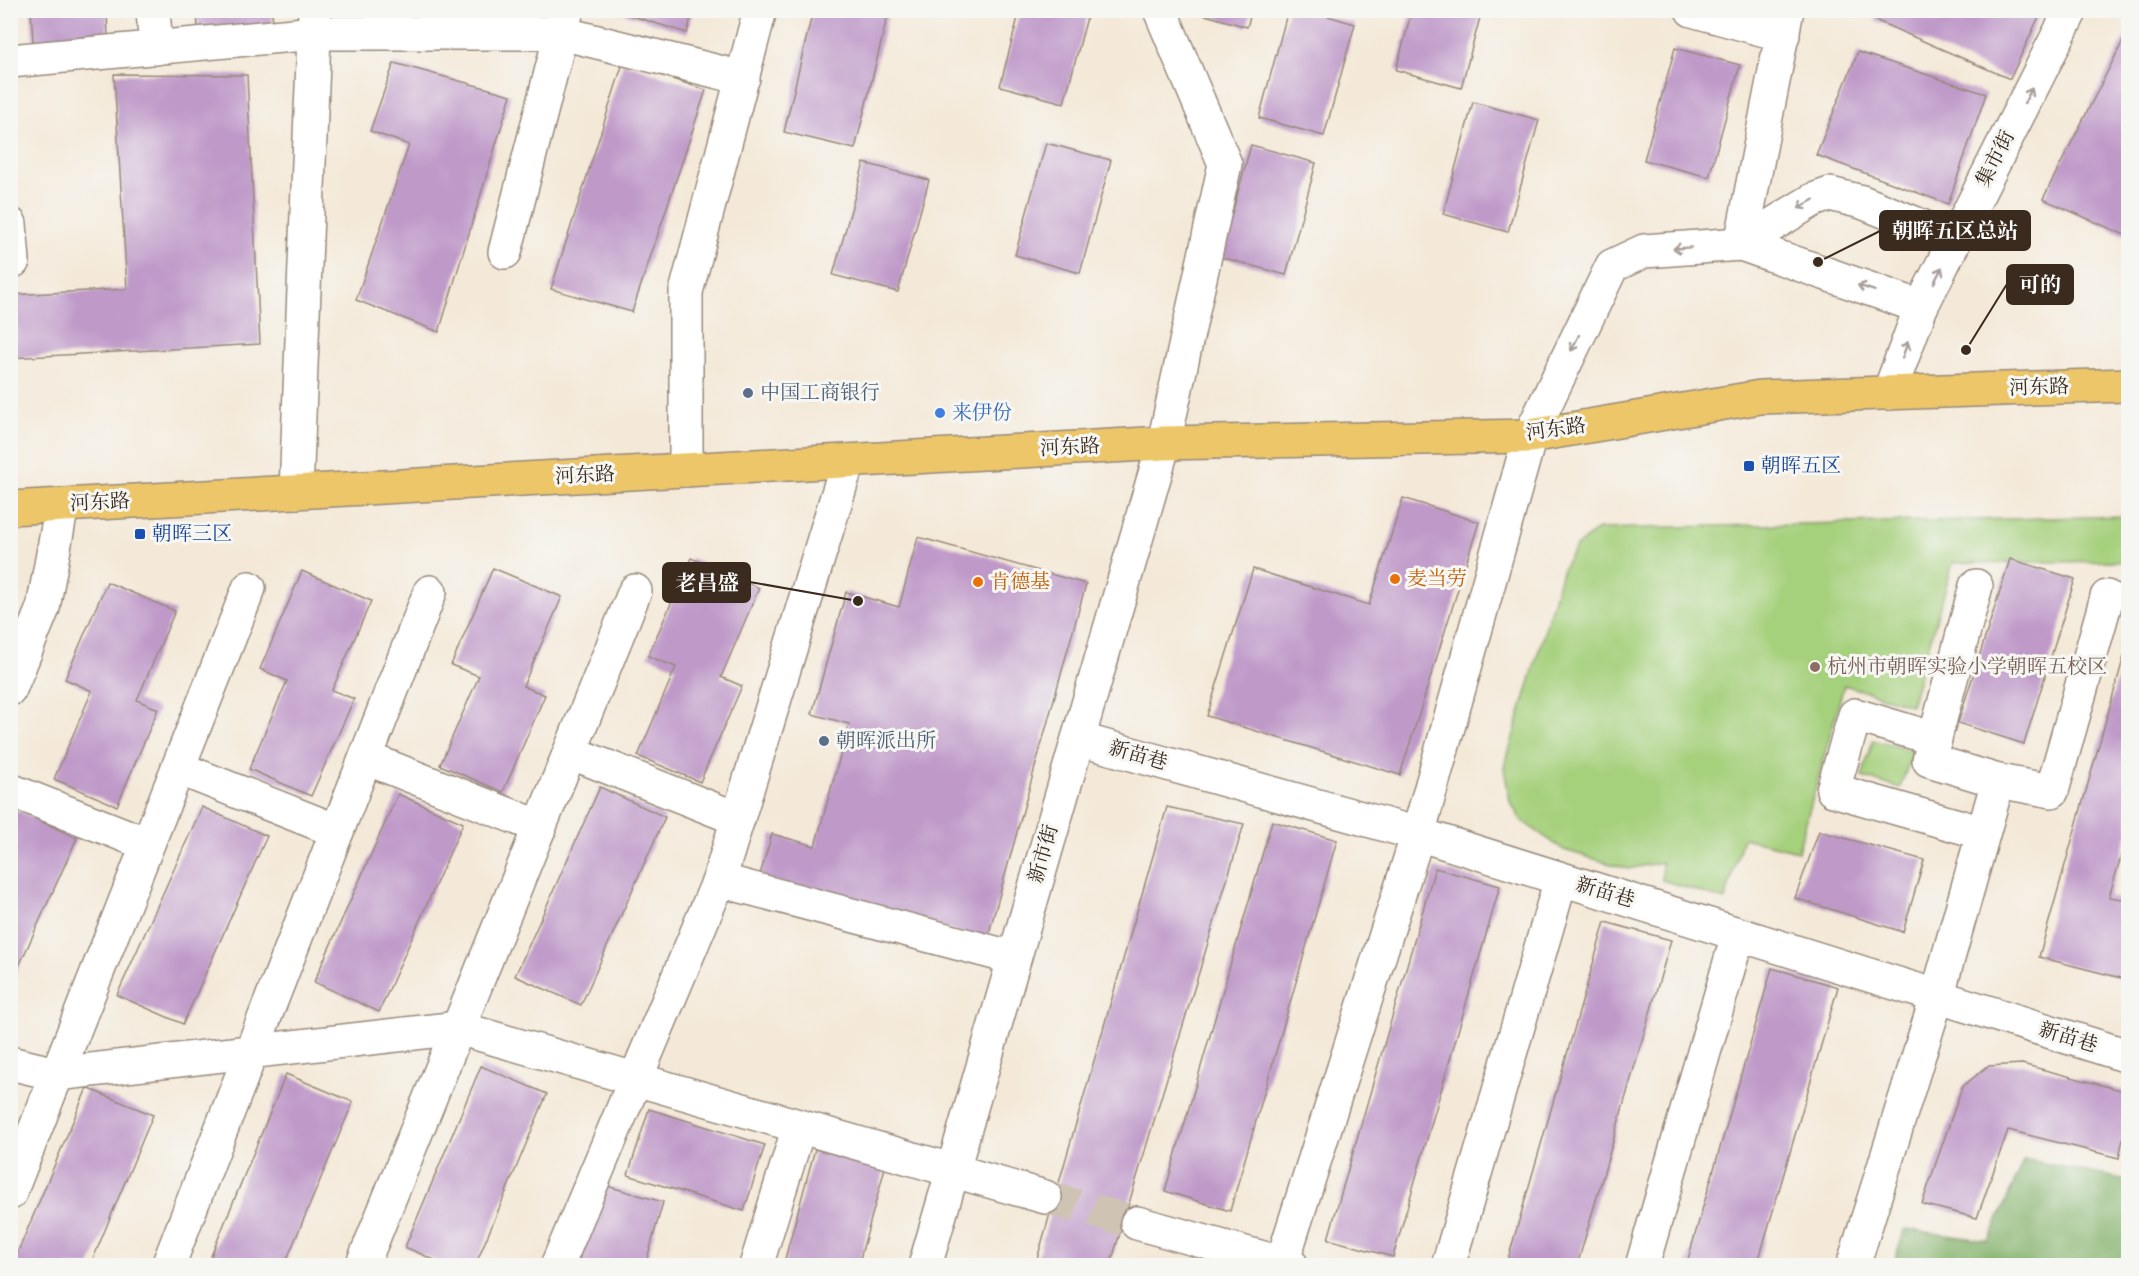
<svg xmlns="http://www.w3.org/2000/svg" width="2139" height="1276" font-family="'Libre Bodoni','Noto Serif SC',serif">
	<rect width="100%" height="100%" fill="#f6f6f2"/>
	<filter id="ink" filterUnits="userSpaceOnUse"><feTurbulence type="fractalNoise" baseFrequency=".0167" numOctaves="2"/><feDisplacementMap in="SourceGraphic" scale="12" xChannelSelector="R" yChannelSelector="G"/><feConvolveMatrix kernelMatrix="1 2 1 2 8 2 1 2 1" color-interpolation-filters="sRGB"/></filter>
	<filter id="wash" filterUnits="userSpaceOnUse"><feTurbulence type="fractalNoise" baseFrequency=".008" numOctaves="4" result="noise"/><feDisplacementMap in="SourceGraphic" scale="24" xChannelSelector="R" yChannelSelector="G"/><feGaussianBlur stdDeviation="1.35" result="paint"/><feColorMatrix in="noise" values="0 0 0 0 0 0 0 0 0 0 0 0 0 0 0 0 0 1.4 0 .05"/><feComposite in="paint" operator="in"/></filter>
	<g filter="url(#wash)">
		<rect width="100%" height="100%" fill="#f4e9d8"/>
		<!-- green -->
		<g fill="#a5d07c" stroke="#707d4d" stroke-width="1.5">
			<path d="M2128,516V561L1953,563L1911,705L1844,685L1798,851L1743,838L1725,900L1662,880V862L1628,869L1564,850L1522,821L1510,802L1504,768L1563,568L1576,547L1598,529Z"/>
			<path d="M1873,740L1913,751L1900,788L1862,777Z"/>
		</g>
		<!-- forest -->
		<path fill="#84b26c" stroke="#606e45" stroke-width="1.5" d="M2024,1159L2128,1180V1265H1893L1905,1229L1989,1241Z"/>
		<g id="blocks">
			<!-- building -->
			<g fill="#bf9ac9">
				<path d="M31,10H107L108,39L33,42Z"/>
				<path d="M197,10H272L274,44L199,48Z"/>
				<path d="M613,10H693L687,33Z"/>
				<path d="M813,10H889L855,149L784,132Z"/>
				<path d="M1020,10H1089L1064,103L1000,86Z"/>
				<path d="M1188,10H1252L1247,27Z"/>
				<path d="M1288,10H1307L1355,24L1324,136L1259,118Z"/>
				<path d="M1412,10H1482L1461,88L1396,70Z"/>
				<path d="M1879,10H2042L2010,79L1875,20Z"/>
				<path d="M2128,31V233L2127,236L2043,199Z"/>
				<path d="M1675,48L1740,65L1709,177L1644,160Z"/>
				<path d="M1858,52L1986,94L1948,204L1816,155Z"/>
				<path d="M394,63L511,95L439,332L356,300L409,145L370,131Z"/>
				<path d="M623,63L706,90L632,312L551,289Z"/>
				<path d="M114,74L247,75L260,344L10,358V295L127,289Z"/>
				<path d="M1473,102L1539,120L1508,232L1443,214Z"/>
				<path d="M1046,143L1111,160L1080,273L1015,255Z"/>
				<path d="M1251,145L1316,163L1286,275L1220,257Z"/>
				<path d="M864,163L929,180L898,292L833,275Z"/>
				<path d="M1403,498L1479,522L1400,775L1207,716L1253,569L1369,605Z"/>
				<path d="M918,537L1086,584L987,940L759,878L772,834L815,846L849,724L812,714L846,592L899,607Z"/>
				<path d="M691,558L759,588L721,677L742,686L700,782L638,756L676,667L648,656Z"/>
				<path d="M2010,559L2075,579L2024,744L1958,723Z"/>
				<path d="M493,568L562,597L523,686L545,695L503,792L440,765L479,676L451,665Z"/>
				<path d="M302,571L371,601L332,690L354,699L311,796L249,769L287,681L260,669Z"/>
				<path d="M107,582L175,611L137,700L158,709L117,806L54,779L92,691L65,679Z"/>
				<path d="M2128,642V833L2109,897L2128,900V962L2125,979L2039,957Z"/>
				<path d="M600,787L665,817L581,1005L515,976Z"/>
				<path d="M398,794L463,823L379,1012L314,982Z"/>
				<path d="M202,807L267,836L183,1024L117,995Z"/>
				<path d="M1167,807L1244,824L1110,1266H1035Z"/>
				<path d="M12,808L77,838L10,986V811Z"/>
				<path d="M1272,821L1337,840L1230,1211L1165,1191Z"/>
				<path d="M1819,831L1924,860L1903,932L1795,898Z"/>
				<path d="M1435,868L1500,886L1393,1257L1328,1239Z"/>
				<path d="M1605,922L1671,940L1577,1266H1506Z"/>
				<path d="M1772,968L1838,987L1757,1266H1686Z"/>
				<path d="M2022,1064L2128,1092V1113L2119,1158L2008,1130L1977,1218L1922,1204L1962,1087L1988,1066Z"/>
				<path d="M481,1066L547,1094L475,1266H448L405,1247Z"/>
				<path d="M286,1074L353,1102L284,1266H234L211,1256Z"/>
				<path d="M87,1088L153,1115L90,1266H12Z"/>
				<path d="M649,1109L765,1145L744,1211L628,1175Z"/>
				<path d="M815,1149L885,1168L858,1266H783Z"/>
				<path d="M600,1184L663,1202L645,1266H577Z"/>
			</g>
		</g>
	</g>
	<g filter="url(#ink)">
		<use href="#blocks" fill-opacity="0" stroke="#988a7b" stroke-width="1.5"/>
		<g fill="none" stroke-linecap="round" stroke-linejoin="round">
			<!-- minor-tunnel -->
			<path stroke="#cfc3b3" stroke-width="33" stroke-dasharray="33 16" stroke-linecap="butt" d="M1045,1197L1137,1223"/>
			<!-- minor casing -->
			<g stroke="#988a7b" stroke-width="36">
				<g id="minor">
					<path d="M153,10L156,48"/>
					<path d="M1692,10L1783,35"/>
					<path d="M10,61L315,33H561L743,78"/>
					<path d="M10,224L13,261"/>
					<path d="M1741,244L1787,10"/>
					<path d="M1741,244L1813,200L1830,194L1862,202L1919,225L1954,242"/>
					<path d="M505,252L567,10"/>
					<path d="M1889,393L1921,307L2071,10"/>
					<path d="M686,470V292L760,10"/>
					<path d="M296,492L315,11"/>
					<path d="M1976,586L1929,760L1998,781"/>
					<path d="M10,689L43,608L62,505"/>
					<path d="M1078,739L1418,834L2128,1056"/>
					<path d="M1935,739L1855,715L1833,790L1983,833"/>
					<path d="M570,752L738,819"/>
					<path d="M366,758L540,827"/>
					<path d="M178,768L337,831"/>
					<path d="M10,790L147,844"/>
					<path d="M719,880L1014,958"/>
					<path d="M10,1063L56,1074L458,1028L1045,1197"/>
					<path d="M10,1193L249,588"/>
					<path d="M1137,1223L1292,1266"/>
					<path d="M1282,1263L1418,834L1530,436L1612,266L1644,251L1741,244L1921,307"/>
					<path d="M168,1266L430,592"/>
					<path d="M362,1266L635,591"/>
					<path d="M557,1266L719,880L848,461"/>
					<path d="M756,1266L799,1127"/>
					<path d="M925,1266L1164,443L1225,164L1160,10"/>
					<path d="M1448,1266L1561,879"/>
					<path d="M1642,1266L1738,935"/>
					<path d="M1853,1266L1937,997L1998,781L2052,791L2107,597"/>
				</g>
			</g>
			<!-- major casing -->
			<g stroke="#988a7b" stroke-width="36">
				<path id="major" d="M10,508L1164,443L1530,436L1760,397L2128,385"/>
			</g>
			<!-- minor -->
			<use href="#minor" stroke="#fff" stroke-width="33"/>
			<!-- major -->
			<use href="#major" stroke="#ecc669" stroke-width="33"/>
		</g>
		<!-- one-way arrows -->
		<defs><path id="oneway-shaft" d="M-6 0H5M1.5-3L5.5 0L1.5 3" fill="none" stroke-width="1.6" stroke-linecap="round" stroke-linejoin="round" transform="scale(1.5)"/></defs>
		<g stroke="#a79f9a">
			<use href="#oneway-shaft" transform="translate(2028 96) rotate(-63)"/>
			<use href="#oneway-shaft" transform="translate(1806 204) rotate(150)"/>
			<use href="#oneway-shaft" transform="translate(1682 248) rotate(176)"/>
			<use href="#oneway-shaft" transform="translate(1938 275) rotate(-63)"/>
			<use href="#oneway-shaft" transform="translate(1866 288) rotate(-161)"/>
			<use href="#oneway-shaft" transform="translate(1575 343) rotate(116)"/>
			<use href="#oneway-shaft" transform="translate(1905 350) rotate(-70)"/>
		</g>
	</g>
	<!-- markers -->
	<g fill="#5c6f8a" stroke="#f6f6f2" stroke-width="2">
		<circle cx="748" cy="393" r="6"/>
		<circle cx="824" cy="741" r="6"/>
	</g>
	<circle fill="#3f7fe0" stroke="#f6f6f2" stroke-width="2" cx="940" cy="413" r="6"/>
	<g fill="#1a4fb4" stroke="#f6f6f2" stroke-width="2">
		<rect x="1743" y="460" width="12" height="12" rx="3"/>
		<rect x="134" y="528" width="12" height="12" rx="3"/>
	</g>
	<g fill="#e8710a" stroke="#f6f6f2" stroke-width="2">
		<circle cx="1395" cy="579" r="6"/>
		<circle cx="978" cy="582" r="6"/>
	</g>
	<circle fill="#8d6e63" stroke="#f6f6f2" stroke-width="2" cx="1815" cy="667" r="6"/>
	<g text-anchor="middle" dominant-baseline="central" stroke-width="6" stroke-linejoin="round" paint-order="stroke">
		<!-- street labels -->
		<g font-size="20" fill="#3b2a1e" stroke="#f6f6f2">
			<text transform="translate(1996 159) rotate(-63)">集市街</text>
			<text transform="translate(2039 388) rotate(-2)">河东路</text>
			<text transform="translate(1556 430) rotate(-8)">河东路</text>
			<text transform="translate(1070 448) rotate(-3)">河东路</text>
			<text transform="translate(585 476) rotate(-3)">河东路</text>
			<text transform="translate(100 503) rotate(-3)">河东路</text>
			<text transform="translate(1138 756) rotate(16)">新苗巷</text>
			<text transform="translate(1044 854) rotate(-74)">新市街</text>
			<text transform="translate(1605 893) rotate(17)">新苗巷</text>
			<text transform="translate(2068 1038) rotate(17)">新苗巷</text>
		</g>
		<!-- service labels -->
		<g font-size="20" fill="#4e5e75" stroke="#f6f6f2" text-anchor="start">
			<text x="760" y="393">中国工商银行</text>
			<text x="836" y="741">朝晖派出所</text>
		</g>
		<!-- shop labels -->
		<g font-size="20" fill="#366cbe" stroke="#f6f6f2" text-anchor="start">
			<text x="952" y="413">来伊份</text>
		</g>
		<!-- transit labels -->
		<g font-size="20" fill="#164399" stroke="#f6f6f2" text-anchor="start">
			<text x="1761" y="466">朝晖五区</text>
			<text x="152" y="534">朝晖三区</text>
		</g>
		<!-- food labels -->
		<g font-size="20" fill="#c56008" stroke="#f6f6f2" text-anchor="start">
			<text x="1407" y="579">麦当劳</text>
			<text x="990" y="582">肯德基</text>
		</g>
		<!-- education labels -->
		<g font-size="20" fill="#785e54" stroke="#f6f6f2" text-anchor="start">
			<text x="1827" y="667">杭州市朝晖实验小学朝晖五校区</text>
		</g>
	</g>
	<!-- callouts -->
	<path fill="none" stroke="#3b2a1e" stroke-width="2" d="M1818 262L1880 231M1966 350L2007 284M858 601L750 582"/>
	<g fill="#3b2a1e" stroke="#f6f6f2" stroke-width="2">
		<circle cx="1818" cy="262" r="6"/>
		<circle cx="1966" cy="350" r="6"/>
		<circle cx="858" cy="601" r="6"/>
	</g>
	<g fill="#3b2a1e" stroke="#3b2a1e" stroke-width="2">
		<rect x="1880" y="211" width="150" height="39" rx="6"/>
		<rect x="2007" y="265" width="66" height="39" rx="6"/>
		<rect x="663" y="563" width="87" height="39" rx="6"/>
	</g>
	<g font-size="21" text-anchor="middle" font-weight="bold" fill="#fff">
		<text x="1955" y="238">朝晖五区总站</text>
		<text x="2040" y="292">可的</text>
		<text x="707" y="590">老昌盛</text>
	</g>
	<!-- margin -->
	<rect width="2139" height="1276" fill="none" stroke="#f6f6f2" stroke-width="36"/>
</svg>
